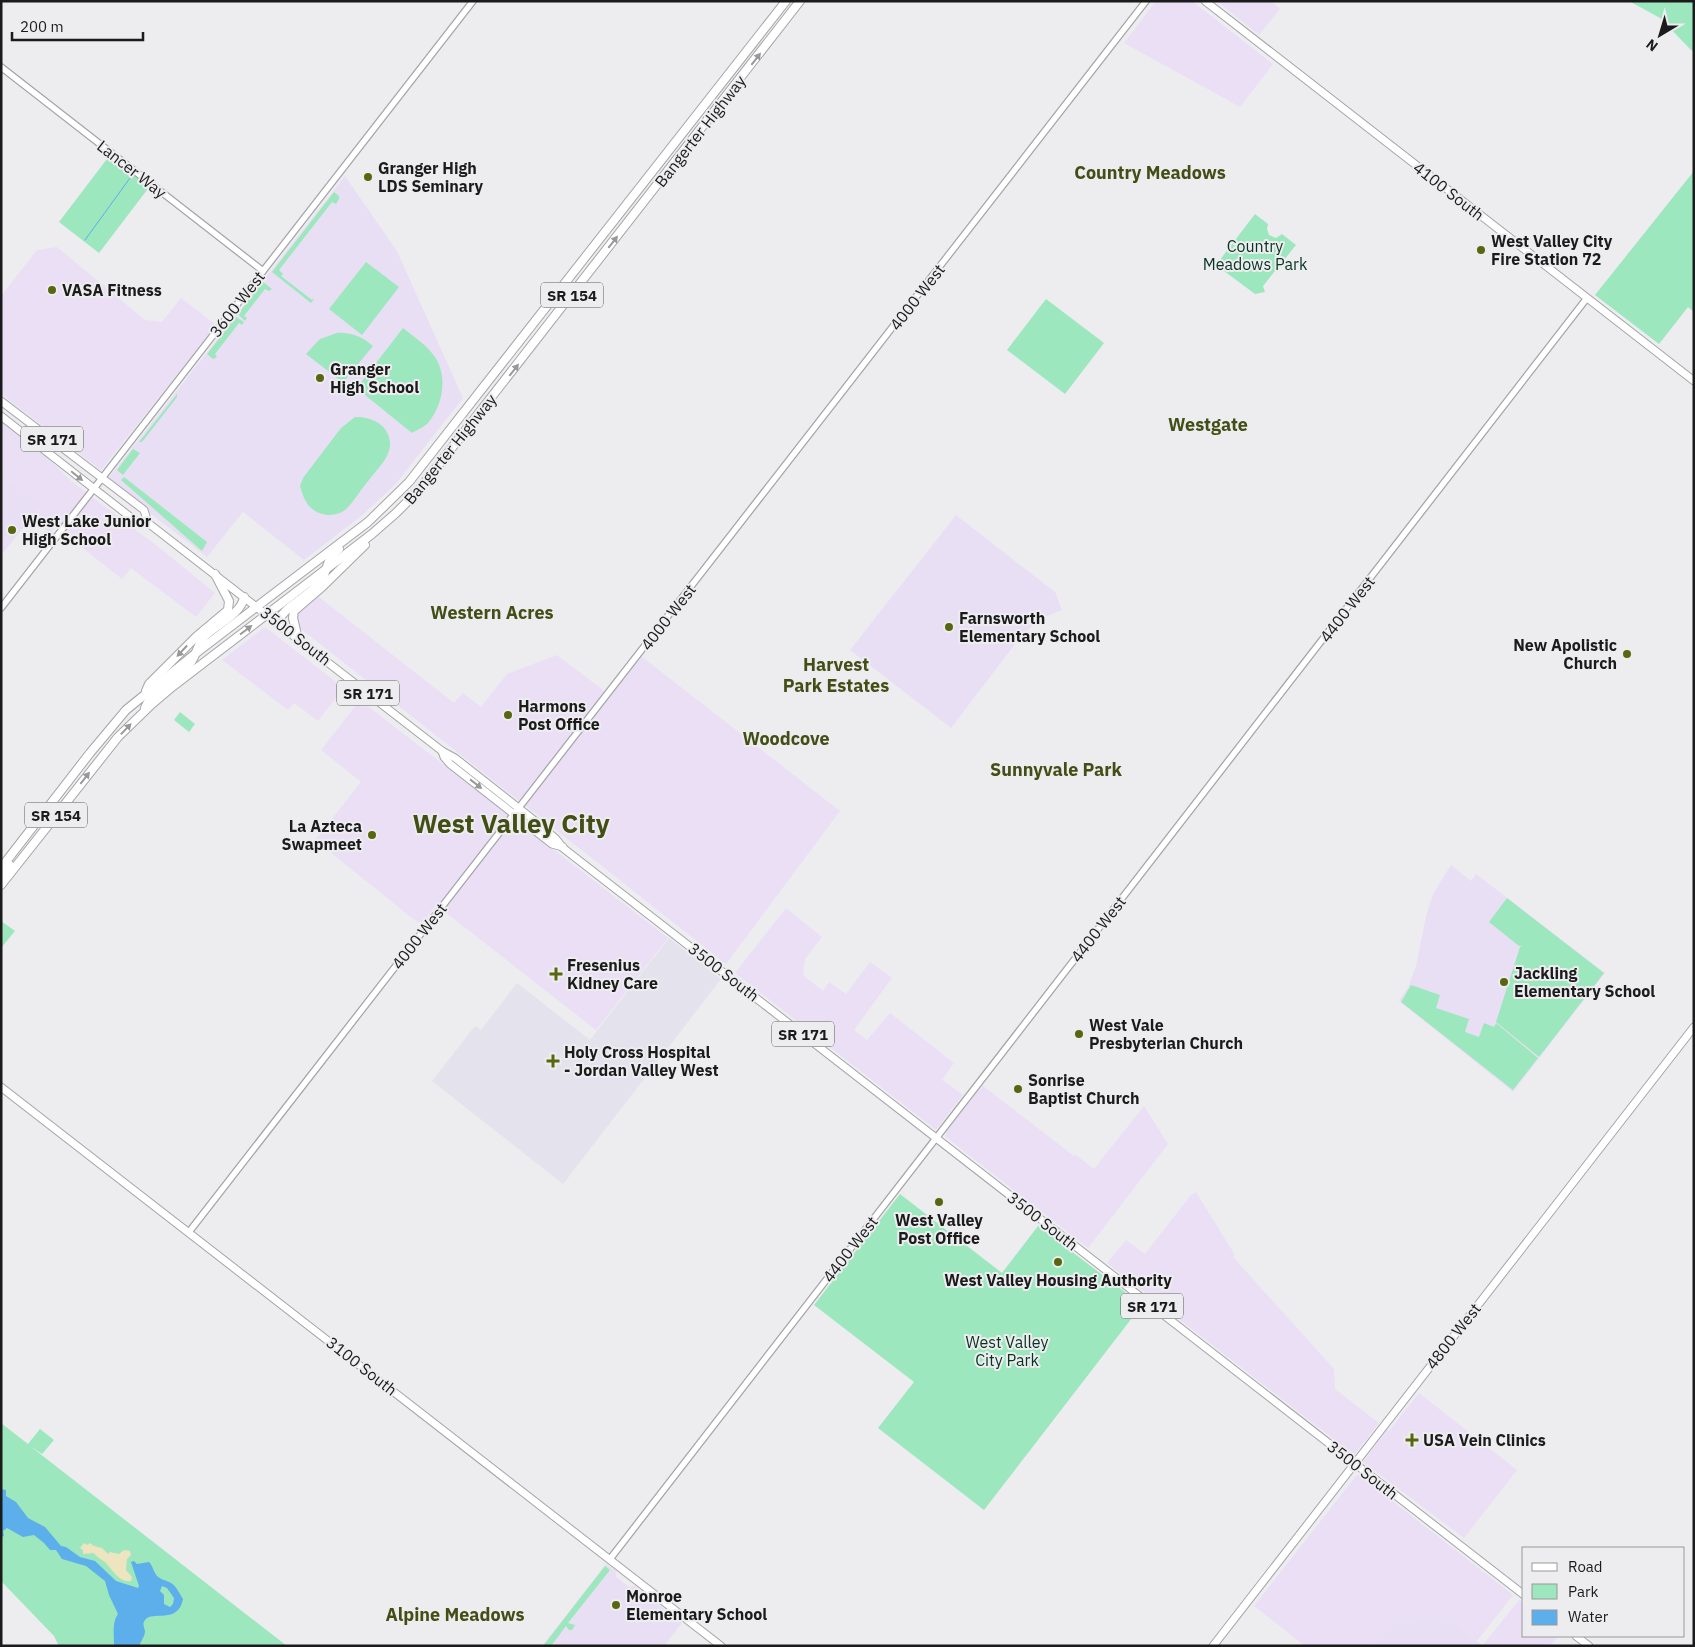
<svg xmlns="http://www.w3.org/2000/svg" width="1695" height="1647" font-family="'IBM Plex Sans',sans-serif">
	<rect width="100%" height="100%" fill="#ededf0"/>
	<!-- commercial -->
	<g fill="#eadff4">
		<path d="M1156,1H1192L1273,64L1240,107L1124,43Z"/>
		<path d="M1217,1H1271L1280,9L1259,35Z"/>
		<path d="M57,247L145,320L162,322L181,298L216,325L101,470L1,394V296L37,250Z"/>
		<path d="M1,421L45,455L71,481L161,549L215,593L196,617L131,568L122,579L56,527L50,533L32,518L42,505L1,473Z"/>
		<path d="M310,590L454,703L463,693L481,707L507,674L557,655L611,696L641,656L840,811L726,964L277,610Z"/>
		<path d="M265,628L269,630L344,688L318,721L294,703L288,710L222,660L261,630V629Z"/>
		<path d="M360,700L668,938L596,1030L436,905L423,922H417L315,840L361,782L321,750Z"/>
		<path d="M786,908L822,937L805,959L803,975L823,991L829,982L846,994L870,962L892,978L854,1030L867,1040L890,1013L954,1063L942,1080L963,1095L936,1130L735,973Z"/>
		<path d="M982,1085L1074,1156L1076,1155L1094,1169L1144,1106L1168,1144L1088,1248L946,1137V1132Z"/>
		<path d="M1196,1192L1235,1255L1233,1257L1334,1369L1335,1389L1379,1423L1354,1455L1107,1263L1126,1240L1145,1254L1190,1196Z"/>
		<path d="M1419,1393L1517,1470L1464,1538L1363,1462L1387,1430L1389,1431Z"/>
		<path d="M1359,1475L1513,1595L1477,1641L1442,1614L1430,1621L1424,1618L1422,1620L1397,1624H1386L1369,1646H1305L1254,1606L1356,1476Z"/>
		<path d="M1519,1600L1524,1603V1636H1558L1550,1646H1482Z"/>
	</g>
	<!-- built -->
	<path fill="#e3e2ed" d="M669,938L721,979L563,1184L432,1081L475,1026L481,1030L517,983L590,1040Z"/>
	<!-- education -->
	<g fill="#e9dff4">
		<path d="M345,176L397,251L463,398L395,485L360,517L304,560L243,512L207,557L107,480Z"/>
		<path d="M1,473L42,505L1,555Z"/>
		<path d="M956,515L1055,592L1062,610L1040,619L1022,635L951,728L850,650Z"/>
		<path d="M1451,865L1471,881L1476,874L1605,973L1513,1092L1399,1001L1408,987L1416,966L1426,916L1433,894Z"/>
		<path d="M606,1564L616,1571V1577L629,1587L635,1586L682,1623L664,1646H542Z"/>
		<path d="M1405,1614L1422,1620L1423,1618L1430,1621L1442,1614L1483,1646H1369L1386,1624H1397Z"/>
	</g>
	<!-- green -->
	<g fill="#9ce7bd">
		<path d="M1629,1H1694V49L1692,51L1660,18Z"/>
		<path d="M110,155L150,186L99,253L59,222Z"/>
		<path d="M1694,171V312L1688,307L1659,344L1595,295Z"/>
		<path d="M334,192L339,196V199L336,204L332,202L279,270L283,274L281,276L312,300L315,298L311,303L272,272Z"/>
		<path d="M1255,214L1268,224L1267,229L1269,235L1276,238L1282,234L1296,245L1263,286L1265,292L1255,294L1216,265Z"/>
		<path d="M366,262L399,287L362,335L329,309Z"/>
		<path d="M263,282L272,289L269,291L265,289L244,316L247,318L245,321L238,314Z"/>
		<path d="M1046,299L1104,343L1065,394L1007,350Z"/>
		<path d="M236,317L244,322L242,325L239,323L215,354L217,357L213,359L207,354Z"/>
		<path d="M403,328C414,337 427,345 435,357C448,377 443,405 428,423C424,427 417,430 412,433L360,391L359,385Z"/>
		<path d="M337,333C351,332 362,337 373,346L345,380L341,381L306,354L320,339Z"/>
		<path d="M177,394V397L142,442H139Z"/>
		<path d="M355,417C371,416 390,425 390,444C390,458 377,469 369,480C361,489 354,502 345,510C340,514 333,515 327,515C310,513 304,501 300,486L303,478L341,428Z"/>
		<path d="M133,449L140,453L123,475L117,470Z"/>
		<path d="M124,477L207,542L202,551L121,480Z"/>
		<path d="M180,712L195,724L189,732L174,720Z"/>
		<path d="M1507,898L1604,973L1539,1057L1496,1022L1520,947L1522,946H1519L1489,922Z"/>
		<path d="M1,921L15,931L1,948Z"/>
		<path d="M1411,985L1440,995L1436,1008L1469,1019L1465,1032L1479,1037L1484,1023L1494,1027L1496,1023L1538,1058L1513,1090L1401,1002Z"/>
		<path d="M900,1194L1002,1273L1038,1226L1142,1305L984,1510L878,1428L914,1382L814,1305Z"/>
		<path d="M1,1423L28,1444L40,1429L54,1440L42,1454L30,1446L287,1646H59L54,1636L1,1581Z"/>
		<path d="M605,1566L610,1570L568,1623L575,1625L572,1630H569L566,1626L551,1646H543Z"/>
	</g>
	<!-- sand -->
	<path fill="#eee4bf" d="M84,1543L87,1545L90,1543L94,1546L102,1548L108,1554L110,1552L119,1554L124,1550L130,1551L131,1555L127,1559L126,1570L132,1577L131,1581C120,1583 113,1571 106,1563C102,1559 97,1558 94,1553L83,1554V1550L80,1548Z"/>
	<!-- water -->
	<path fill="#5cafeb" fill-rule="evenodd" d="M1,1489L6,1490V1496L16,1502L28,1518L45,1527L61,1546L66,1547L80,1557L95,1561L116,1581L138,1588L139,1586L131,1562L134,1561L137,1564L149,1562C153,1566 153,1571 157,1576C161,1580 166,1580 171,1583C177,1587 179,1593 183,1599C178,1625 152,1610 145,1620C142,1624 144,1627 145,1631C145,1636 141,1641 139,1646H114C114,1635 112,1622 118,1614L109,1595L105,1581L86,1566L62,1559L56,1550H50L44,1543L34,1535L23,1537L7,1528L3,1531L4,1536L1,1537ZM162,1586L167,1588L174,1598L173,1604L170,1607L164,1604V1595L160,1591Z"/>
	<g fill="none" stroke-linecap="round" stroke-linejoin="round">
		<!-- stream -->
		<path stroke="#5cafeb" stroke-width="1" d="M85,240L130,178"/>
		<!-- minor casing -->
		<g stroke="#a5a5a8" stroke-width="8">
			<g id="minor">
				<path d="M1,67L263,271"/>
				<path d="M1,608L473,1"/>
				<path d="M189,1232L1146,1"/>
				<path d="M610,1559L1587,298"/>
			</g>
		</g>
		<!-- major casing -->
		<g stroke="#a5a5a8" stroke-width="9">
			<g id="major">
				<path d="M1205,1L1694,381"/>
				<path d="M1,401L144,510L148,523L442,751L455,758L535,821L556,839L563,848L1524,1595"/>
				<path d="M1,416L138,523H148"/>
				<path d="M442,751L444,757L450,764L552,844L563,847"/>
				<path d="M1,1087L721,1646"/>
				<path d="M1576,1636L1589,1646"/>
				<path d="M1213,1646L1694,1027"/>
			</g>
		</g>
		<!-- highway casing -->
		<g stroke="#a5a5a8" stroke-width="10">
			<g id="highway">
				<path d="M277,622C287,604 307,598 320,582C329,570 324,561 339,549"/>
				<path d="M298,639L293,618L294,611L322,587L365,545"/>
				<path d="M146,691L149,684L197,636L228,610L229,601L215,574"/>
				<path d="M145,708C153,688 175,681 189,665C197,656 197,643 206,635C218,624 242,613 244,597"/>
				<path d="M1,868L90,753L126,710L196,653L368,522L409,482L786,1"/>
				<path d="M1,876L10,865"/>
				<path d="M1,885L118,737L152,704L172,687L372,534L396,513L419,490L800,1"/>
			</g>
		</g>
		<!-- minor -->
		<use href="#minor" stroke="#fff" stroke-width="5.5"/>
		<!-- major -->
		<use href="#major" stroke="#fff" stroke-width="7"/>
		<!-- highway -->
		<use href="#highway" stroke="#fff" stroke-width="8"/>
	</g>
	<!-- one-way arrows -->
	<defs><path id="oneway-solid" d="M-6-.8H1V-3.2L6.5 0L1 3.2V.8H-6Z" transform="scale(1.25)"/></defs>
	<g fill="#989899">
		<use href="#oneway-solid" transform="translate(756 59) rotate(-52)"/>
		<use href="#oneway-solid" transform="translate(613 242) rotate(-52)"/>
		<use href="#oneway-solid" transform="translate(514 370) rotate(-52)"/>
		<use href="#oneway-solid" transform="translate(77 476) rotate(39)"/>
		<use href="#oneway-solid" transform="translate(246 630) rotate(-37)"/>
		<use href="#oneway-solid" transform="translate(182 651) rotate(133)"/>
		<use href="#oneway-solid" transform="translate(126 729) rotate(-46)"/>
		<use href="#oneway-solid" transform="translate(85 778) rotate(-52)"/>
		<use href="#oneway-solid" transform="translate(476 784) rotate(38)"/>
	</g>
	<!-- markers -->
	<g fill="#57660f" stroke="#ededf0" stroke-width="2">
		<circle cx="368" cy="177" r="5"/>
		<circle cx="1481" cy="250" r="5"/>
		<circle cx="52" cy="290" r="5"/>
		<circle cx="320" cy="378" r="5"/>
		<circle cx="12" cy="530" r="5"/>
		<circle cx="949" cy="627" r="5"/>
		<circle cx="1627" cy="654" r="5"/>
		<circle cx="508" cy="715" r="5"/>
		<circle cx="372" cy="835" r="5"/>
		<path d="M553.5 966.5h5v5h5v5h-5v5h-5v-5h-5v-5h5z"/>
		<circle cx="1504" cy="982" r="5"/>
		<circle cx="1079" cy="1034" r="5"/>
		<path d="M550.5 1053.5h5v5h5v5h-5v5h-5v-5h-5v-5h5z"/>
		<circle cx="1018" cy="1089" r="5"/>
		<circle cx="939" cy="1202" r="5"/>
		<circle cx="1058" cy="1262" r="5"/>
		<path d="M1409.5 1432.5h5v5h5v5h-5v5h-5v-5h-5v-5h5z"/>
		<circle cx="616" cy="1605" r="5"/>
	</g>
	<g text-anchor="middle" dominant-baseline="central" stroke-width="4" stroke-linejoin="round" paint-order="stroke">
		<!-- shield labels -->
		<g fill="#ededf0" stroke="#5a5a5c" stroke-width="1">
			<rect x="541" y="282.5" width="62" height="25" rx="4"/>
			<rect x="21" y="426.5" width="62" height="25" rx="4"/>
			<rect x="337" y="680.5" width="62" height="25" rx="4"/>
			<rect x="25" y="802.5" width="62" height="25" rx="4"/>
			<rect x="772" y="1021.5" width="62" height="25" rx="4"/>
			<rect x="1121" y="1293.5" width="62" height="25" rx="4"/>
		</g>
		<g font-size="15" font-weight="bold" fill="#1b1b1c">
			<text x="572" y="295">SR 154</text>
			<text x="52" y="439">SR 171</text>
			<text x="368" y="693">SR 171</text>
			<text x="56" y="815">SR 154</text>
			<text x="803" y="1034">SR 171</text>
			<text x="1152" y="1306">SR 171</text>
		</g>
		<!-- street labels -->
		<g font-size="16" fill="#1b1b1c" stroke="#ededf0">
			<text transform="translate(700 131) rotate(-52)">Bangerter Highway</text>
			<text transform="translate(132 169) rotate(38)">Lancer Way</text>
			<text transform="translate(1449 191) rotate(38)">4100 South</text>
			<text transform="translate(917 297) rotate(-52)">4000 West</text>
			<text transform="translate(237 304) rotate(-52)">3600 West</text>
			<text transform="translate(450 449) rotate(-51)">Bangerter Highway</text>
			<text transform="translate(1347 609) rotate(-52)">4400 West</text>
			<text transform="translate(668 617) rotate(-52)">4000 West</text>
			<text transform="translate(296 636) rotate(38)">3500 South</text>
			<text transform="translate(1098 929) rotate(-52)">4400 West</text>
			<text transform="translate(419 936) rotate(-52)">4000 West</text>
			<text transform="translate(724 972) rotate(38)">3500 South</text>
			<text transform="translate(1043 1221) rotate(38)">3500 South</text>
			<text transform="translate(850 1249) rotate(-52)">4400 West</text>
			<text transform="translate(1453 1336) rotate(-52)">4800 West</text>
			<text transform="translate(362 1366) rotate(38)">3100 South</text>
			<text transform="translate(1363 1470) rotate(38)">3500 South</text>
		</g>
		<!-- poi labels -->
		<g font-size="16" font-weight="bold" fill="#1b1b1c" stroke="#ededf0" text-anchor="start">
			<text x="378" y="168">Granger High<tspan x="378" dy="18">LDS Seminary</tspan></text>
			<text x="1491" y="241">West Valley City<tspan x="1491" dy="18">Fire Station 72</tspan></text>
			<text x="62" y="290">VASA Fitness</text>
			<text x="330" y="369">Granger<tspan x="330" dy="18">High School</tspan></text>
			<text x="22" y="521">West Lake Junior<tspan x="22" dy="18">High School</tspan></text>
			<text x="959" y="618">Farnsworth<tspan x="959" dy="18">Elementary School</tspan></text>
			<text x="1617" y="645" text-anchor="end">New Apolistic<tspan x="1617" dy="18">Church</tspan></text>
			<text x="518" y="706">Harmons<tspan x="518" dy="18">Post Office</tspan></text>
			<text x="362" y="826" text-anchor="end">La Azteca<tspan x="362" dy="18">Swapmeet</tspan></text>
			<text x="567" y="965">Fresenius<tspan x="567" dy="18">Kidney Care</tspan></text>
			<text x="1514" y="973">Jackling<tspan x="1514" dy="18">Elementary School</tspan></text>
			<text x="1089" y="1025">West Vale<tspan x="1089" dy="18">Presbyterian Church</tspan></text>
			<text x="564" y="1052">Holy Cross Hospital<tspan x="564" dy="18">- Jordan Valley West</tspan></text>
			<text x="1028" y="1080">Sonrise<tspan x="1028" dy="18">Baptist Church</tspan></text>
			<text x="939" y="1220" text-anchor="middle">West Valley<tspan x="939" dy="18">Post Office</tspan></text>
			<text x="1058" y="1280" text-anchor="middle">West Valley Housing Authority</text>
			<text x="1423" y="1440">USA Vein Clinics</text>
			<text x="626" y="1596">Monroe<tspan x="626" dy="18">Elementary School</tspan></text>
		</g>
		<!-- park labels -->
		<g font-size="16" fill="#073420" stroke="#ededf0">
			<text x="1255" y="246">Country<tspan x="1255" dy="18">Meadows Park</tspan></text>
			<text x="1007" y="1342">West Valley<tspan x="1007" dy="18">City Park</tspan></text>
		</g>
		<!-- neighbourhood labels -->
		<g font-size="18" font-weight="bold" fill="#434e16" stroke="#ededf0">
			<text x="1150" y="172">Country Meadows</text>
			<text x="1208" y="424">Westgate</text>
			<text x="492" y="612">Western Acres</text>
			<text x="836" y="664">Harvest<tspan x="836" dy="21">Park Estates</tspan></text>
			<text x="786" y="738">Woodcove</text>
			<text x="1056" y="769">Sunnyvale Park</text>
			<text x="455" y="1614">Alpine Meadows</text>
		</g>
		<!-- town labels -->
		<g font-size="26" font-weight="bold" fill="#434e16" stroke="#ededf0">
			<text x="511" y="823">West Valley City</text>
		</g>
	</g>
	<!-- border -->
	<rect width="1695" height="1647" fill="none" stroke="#1b1b1c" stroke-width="5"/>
	<!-- legend -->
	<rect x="1522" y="1547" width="162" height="90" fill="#ededf0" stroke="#99999b"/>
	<rect x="1532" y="1563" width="25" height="8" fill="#ffffff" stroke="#99999b"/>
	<text x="1568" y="1572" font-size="15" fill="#1b1b1c">Road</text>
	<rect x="1532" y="1584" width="25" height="15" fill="#9ce7bd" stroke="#99999b"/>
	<text x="1568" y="1597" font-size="15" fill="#1b1b1c">Park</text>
	<rect x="1532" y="1610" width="25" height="15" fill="#5cafeb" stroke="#99999b"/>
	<text x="1568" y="1622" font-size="15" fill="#1b1b1c">Water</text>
	<!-- north arrow -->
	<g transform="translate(1660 35) rotate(218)" stroke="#ededf0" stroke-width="4" paint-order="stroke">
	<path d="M0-4L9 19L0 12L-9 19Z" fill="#1b1b1c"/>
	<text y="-8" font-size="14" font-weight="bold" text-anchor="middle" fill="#1b1b1c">N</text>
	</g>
	<!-- scale -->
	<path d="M12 32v8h131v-8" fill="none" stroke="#1b1b1c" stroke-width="2.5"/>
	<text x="20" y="32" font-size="15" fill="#1b1b1c" stroke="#ededf0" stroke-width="4" paint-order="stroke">200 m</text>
</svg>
